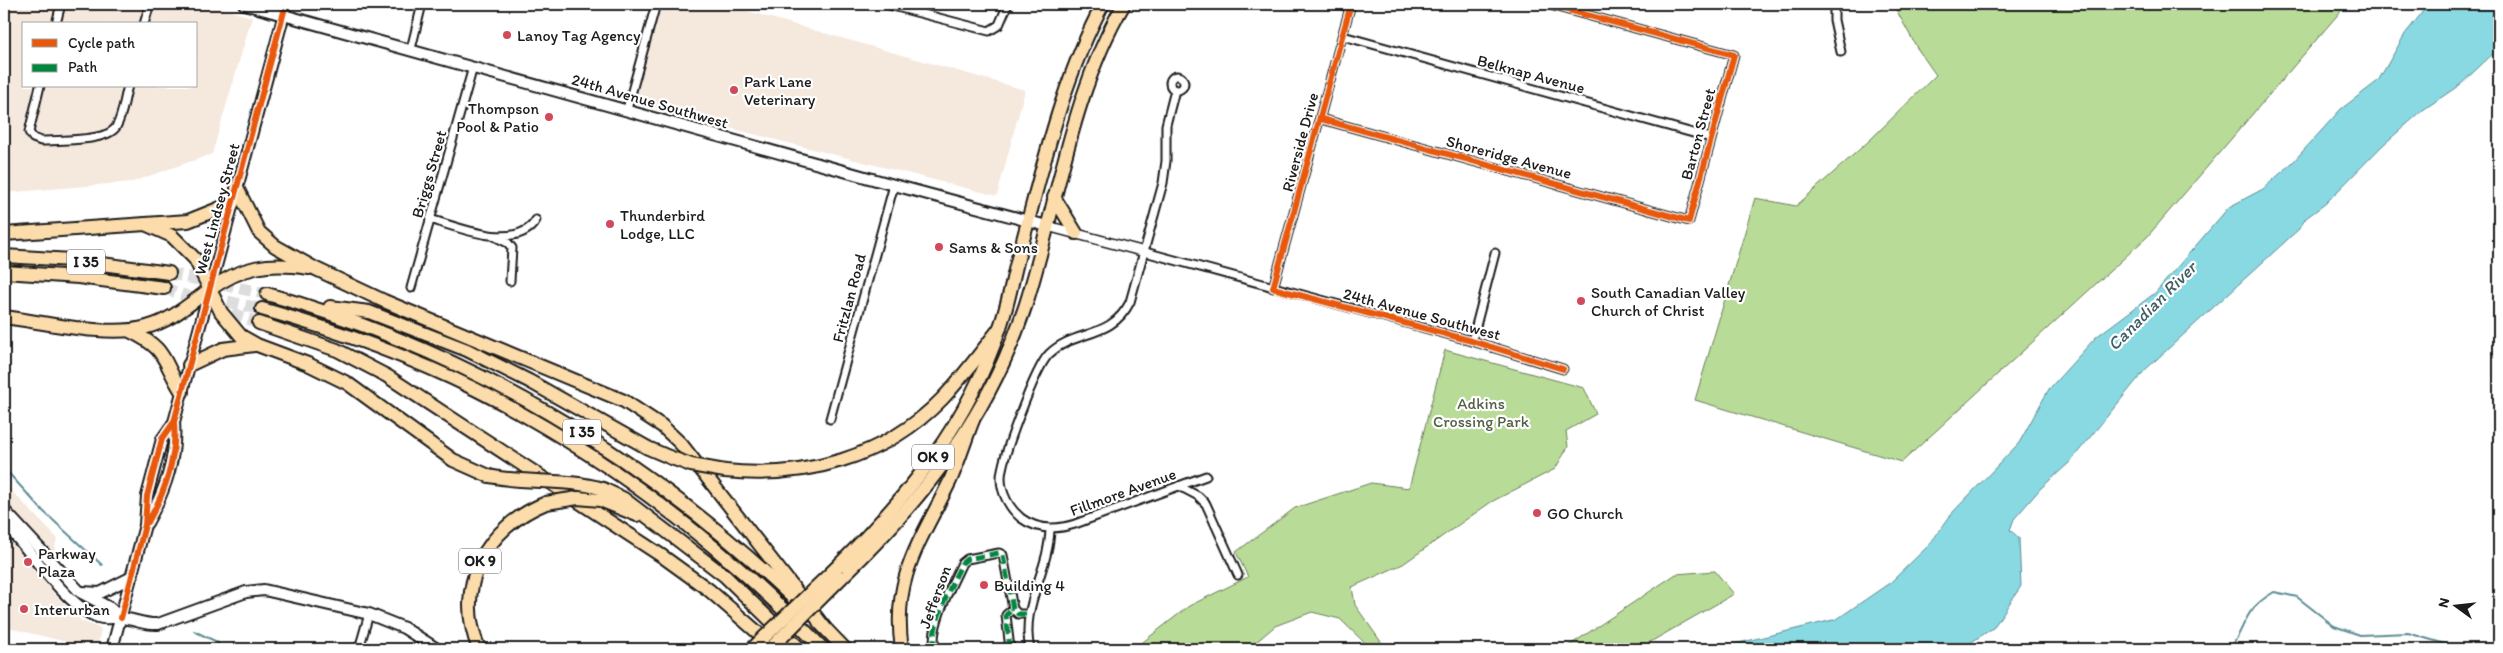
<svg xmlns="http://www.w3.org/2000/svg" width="2503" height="653" font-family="Itim,sans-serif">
	<rect width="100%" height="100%" fill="#fff"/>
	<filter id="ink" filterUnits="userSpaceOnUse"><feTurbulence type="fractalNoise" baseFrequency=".02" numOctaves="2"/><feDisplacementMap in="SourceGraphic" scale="10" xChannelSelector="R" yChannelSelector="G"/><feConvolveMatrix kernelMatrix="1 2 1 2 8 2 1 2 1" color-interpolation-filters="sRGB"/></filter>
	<g filter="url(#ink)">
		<!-- built -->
		<g fill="#f5e8dd" fill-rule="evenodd">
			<path d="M10,4H204L252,17L212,154L132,182L4,193V25ZM24,24H196V86H24Z"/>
			<path d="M658,4H722L1025,90L997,196L631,103Z"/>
			<path d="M4,483L57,538L47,586L81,621L101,629L97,649L4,627Z"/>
		</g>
		<!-- green -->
		<g fill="#b8dc97" stroke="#6a7c5a">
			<path d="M1893,4H2347L2147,237L1902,462L1695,400L1755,198L1796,206L1870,140L1936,75L1917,48Z"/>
			<path d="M1445,350L1584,388L1596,414L1566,431L1568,447L1555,469L1491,502L1403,564L1352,587L1355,605L1386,649H1371L1340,619L1312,612L1275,626L1248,649H1134L1189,606L1248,577L1236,552L1295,508L1371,483L1409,488Z"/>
			<path d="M1715,571L1734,594L1638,649H1564L1676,574Z"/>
		</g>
		<!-- water -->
		<path fill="#89d9e3" stroke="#5d8d93" d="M2429,4H2499V48L2461,84L2423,110L2383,145L2325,204L2306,218L2299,229L2145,370L2069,463L2041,488L2014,519L2010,530L2019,538L2021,586L1993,628L1961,649H1714L1837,619L1891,582L1929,545L1953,512L2019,443L2049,389L2096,337L2155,293L2229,207L2263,189L2293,162L2341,109L2378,81L2405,34Z"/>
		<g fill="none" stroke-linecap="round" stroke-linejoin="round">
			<!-- stream -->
			<g stroke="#5d8d93" stroke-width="2">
				<path d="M4,468L43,511L102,565"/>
				<path d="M194,631L217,642L222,649"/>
				<path d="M2230,649C2248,623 2242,611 2274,592L2297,597L2334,626L2360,635L2408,633L2462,649"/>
			</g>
			<!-- motorway-tunnel -->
			<g stroke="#ddd" stroke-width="12" stroke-dasharray="12 6" stroke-linecap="butt">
				<path d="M169,273L267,294"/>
				<path d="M164,288L259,323"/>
				<path d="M210,298L262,309"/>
			</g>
			<!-- minor casing -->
			<g stroke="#1c1c1c" stroke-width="11">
				<g id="minor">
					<path d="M885,4L989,31L999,25L1008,4"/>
					<path d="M1338,4L1350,7"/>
					<path d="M1834,4V20L1841,52"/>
					<path d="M56,24L61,4"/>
					<path d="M144,24L150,4"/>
					<path d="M1343,36L1711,138"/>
					<path d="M411,49L422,4"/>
					<circle cx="1177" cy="83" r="7"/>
					<path d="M40,86L29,132L33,138L41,141C57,140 107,142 116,127C123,116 124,99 128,86"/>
					<path d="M1175,90L1166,125V161L1163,183L1130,302C1111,340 1075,329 1049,354C1036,367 1001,459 1001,478C1001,493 1009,508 1021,518C1037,530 1056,530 1075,524L1206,476"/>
					<path d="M627,109L656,4"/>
					<path d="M1321,119L1689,221L1734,55L1546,4"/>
					<path d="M430,219C456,227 518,252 536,220"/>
					<path d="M496,237L508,243L512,248L510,281"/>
					<path d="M1145,252L1472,341L1563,369"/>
					<path d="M411,288L473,67"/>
					<path d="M1273,288L1351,4"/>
					<path d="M1472,341L1495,253"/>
					<path d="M830,419L894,185"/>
					<path d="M1179,486L1198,496L1206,504L1238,575"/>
					<path d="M359,649L369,614"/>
					<path d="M935,649C929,627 952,584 962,563L967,559L999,553L1003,555L1013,609L1018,614H1028"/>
					<path d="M1010,649L1006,615L1013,609"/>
					<path d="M1030,649C1020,606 1049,571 1050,529"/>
				</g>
			</g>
			<!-- tertiary casing -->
			<g stroke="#1c1c1c" stroke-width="12">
				<g id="tertiary">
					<path d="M284,14L286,4"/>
					<path d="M1047,226L1145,252"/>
				</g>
			</g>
			<!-- secondary casing -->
			<g stroke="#1c1c1c" stroke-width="14">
				<g id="secondary">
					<path d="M244,4L894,185L1047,226"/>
					<path d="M4,510L80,592L110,608L121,618"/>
					<path d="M4,523C29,548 67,607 98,617C106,620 113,617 121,618C134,619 145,625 158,624L246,592L264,590L369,614L404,628L437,649"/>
					<path d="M147,523C164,493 177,457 174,422"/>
					<path d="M82,592L100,593L132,577"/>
					<path d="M112,649L145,525L147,496L162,439L174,422L284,14"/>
				</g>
			</g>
			<!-- trunk casing -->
			<g stroke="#1c1c1c" stroke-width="16">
				<g id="trunk">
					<path d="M1054,197L1076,233"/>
					<path d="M838,566C908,496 968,424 1000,327C1008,305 1012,281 1018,258C1042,172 1061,82 1103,4"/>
					<path d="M842,577C925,497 990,415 1026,304C1057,206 1071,94 1124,4"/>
				</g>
			</g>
			<!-- motorway casing -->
			<g stroke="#1c1c1c" stroke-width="16">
				<g id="motorway">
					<path d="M237,188L259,232L275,246L316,269L384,301L624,401L662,426L681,444L824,627"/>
					<path d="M145,224L172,236L195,259L221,312L241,336L257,345L308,364L347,383L453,460L489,476"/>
					<path d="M4,234L188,221L233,203"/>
					<path d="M4,256L72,260L169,273"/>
					<path d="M4,272L78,277L164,288"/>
					<path d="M267,294C469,351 640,453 792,597"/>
					<path d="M330,307L369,312L467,350L529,381L648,448L669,457"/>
					<path d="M262,309C336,330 409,356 477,390C606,455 723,546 823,649"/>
					<path d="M4,317C44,322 109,338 147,327C172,320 188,305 209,290C242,266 268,262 309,268"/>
					<path d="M259,323L337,350L387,376L662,556L709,590L771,644"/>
					<path d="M130,331C169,350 161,359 182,392"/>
					<path d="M189,365L223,349L254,345"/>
					<path d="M725,471C804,479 885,458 942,399C963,377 981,352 1000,328"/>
					<path d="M603,489L624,499L725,576L800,649"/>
					<path d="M600,500L637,515"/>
					<path d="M819,622L845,649"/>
					<path d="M479,649C453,586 486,527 546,503"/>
					<path d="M902,649C891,578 921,541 950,481C959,461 965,440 973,420"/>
				</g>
			</g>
			<!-- minor -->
			<use href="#minor" stroke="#fff" stroke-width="7"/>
			<!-- tertiary -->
			<use href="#tertiary" stroke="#fff" stroke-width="9"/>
			<!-- secondary -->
			<use href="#secondary" stroke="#fff" stroke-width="10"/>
			<!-- trunk -->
			<use href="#trunk" stroke="#fcdcab" stroke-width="12"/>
			<!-- motorway -->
			<use href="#motorway" stroke="#fcdcab" stroke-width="12"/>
			<!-- trunk-bridge casing -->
			<g stroke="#1c1c1c" stroke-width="16" stroke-linecap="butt">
				<g id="trunk-bridge">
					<path d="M752,649L838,566"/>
					<path d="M770,649L842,577"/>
				</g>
			</g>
			<!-- motorway-bridge casing -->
			<g stroke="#1c1c1c" stroke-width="16" stroke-linecap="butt">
				<g id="motorway-bridge">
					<path d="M669,457L691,465L725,471"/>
					<path d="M489,476C526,484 566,478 603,489"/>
					<path d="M546,503L578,498L600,500"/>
				</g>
			</g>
			<!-- trunk-bridge -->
			<use href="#trunk-bridge" stroke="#fcdcab" stroke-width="12"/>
			<!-- motorway-bridge -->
			<use href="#motorway-bridge" stroke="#fcdcab" stroke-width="12"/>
			<!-- quiet -->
			<g stroke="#00873e" stroke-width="5" stroke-dasharray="10 5" stroke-linecap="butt">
				<path d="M935,649C929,627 952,584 962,563L967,559L999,553L1003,555L1013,609L1018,614H1028"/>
				<path d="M1010,649L1006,615L1013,609"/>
			</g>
			<!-- cycleway casing -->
			<g stroke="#fff" stroke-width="9">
				<g id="cycleway">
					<path d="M1351,4L1273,288L1472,341L1563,369"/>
					<path d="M1321,119L1689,221L1734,55L1546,4"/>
					<path d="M148,522C165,492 177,456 174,422"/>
					<path d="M121,618L145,525L147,496L162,439L174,422L286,4"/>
				</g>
			</g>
			<!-- cycleway -->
			<use href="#cycleway" stroke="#e8590c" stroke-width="6"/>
		</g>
	</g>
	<!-- markers -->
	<g fill="#d1495b" stroke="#fff" stroke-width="2">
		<circle cx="507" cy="35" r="5"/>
		<circle cx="734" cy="90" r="5"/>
		<circle cx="549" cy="117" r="5"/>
		<circle cx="610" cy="224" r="5"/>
		<circle cx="939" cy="247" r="5"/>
		<circle cx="1581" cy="301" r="5"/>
		<circle cx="1537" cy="513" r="5"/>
		<circle cx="28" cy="562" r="5"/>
		<circle cx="984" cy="585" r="5"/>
		<circle cx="24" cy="609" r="5"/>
	</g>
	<g text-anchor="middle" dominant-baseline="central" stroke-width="4.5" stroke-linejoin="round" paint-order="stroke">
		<!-- shield labels -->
		<g fill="#fff" stroke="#606060" stroke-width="1">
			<rect x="67" y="249.5" width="38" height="25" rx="4"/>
			<rect x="563" y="419.5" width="38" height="25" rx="4"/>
			<rect x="912" y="444.5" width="42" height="25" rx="4"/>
			<rect x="459" y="548.5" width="42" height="25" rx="4"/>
		</g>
		<g font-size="15" font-weight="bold" fill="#1c1c1c">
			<text x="86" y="262">I 35</text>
			<text x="582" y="432">I 35</text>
			<text x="933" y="457">OK 9</text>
			<text x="480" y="561">OK 9</text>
		</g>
		<!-- poi labels -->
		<g font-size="16" fill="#1c1c1c" stroke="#fff" text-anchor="start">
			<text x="517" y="35">Lanoy Tag Agency</text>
			<text x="744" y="81">Park Lane<tspan x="744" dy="18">Veterinary</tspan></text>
			<text x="539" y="108" text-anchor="end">Thompson<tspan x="539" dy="18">Pool &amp; Patio</tspan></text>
			<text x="620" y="215">Thunderbird<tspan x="620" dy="18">Lodge, LLC</tspan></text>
			<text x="949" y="247">Sams &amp; Sons</text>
			<text x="1591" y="292">South Canadian Valley<tspan x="1591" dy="18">Church of Christ</tspan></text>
			<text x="1547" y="513">GO Church</text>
			<text x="38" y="553">Parkway<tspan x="38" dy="18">Plaza</tspan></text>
			<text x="994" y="585">Building 4</text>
			<text x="34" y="609">Interurban</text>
		</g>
		<!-- street labels -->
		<g font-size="16" fill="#1c1c1c" stroke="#fff">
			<text transform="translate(1531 74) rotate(15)">Belknap Avenue</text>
			<text transform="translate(650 101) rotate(16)">24th Avenue Southwest</text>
			<text transform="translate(1698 134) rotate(-75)">Barton Street</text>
			<text transform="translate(1300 142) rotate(-75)">Riverside Drive</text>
			<text transform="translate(1509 157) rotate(15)">Shoreridge Avenue</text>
			<text transform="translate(429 174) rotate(-74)">Briggs Street</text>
			<text transform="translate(217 209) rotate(-75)">West Lindsey Street</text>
			<text transform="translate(849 298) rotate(-75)">Fritzlan Road</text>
			<text transform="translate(1422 314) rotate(15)">24th Avenue Southwest</text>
			<text transform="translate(1123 492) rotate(-20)">Fillmore Avenue</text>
			<text transform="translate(935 597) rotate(-70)">Jefferson</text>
		</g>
		<!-- park labels -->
		<g font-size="16" fill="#535f47" stroke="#fff">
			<text x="1481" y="403">Adkins<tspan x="1481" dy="18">Crossing Park</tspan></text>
		</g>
		<!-- water labels -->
		<g font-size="18" font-style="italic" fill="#425e62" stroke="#fff">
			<text transform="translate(2152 306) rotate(-45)">Canadian River</text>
		</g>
	</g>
	<!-- margin -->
	<rect width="2503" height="653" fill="none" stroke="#fff" stroke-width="20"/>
	<rect x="10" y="10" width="2483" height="633" fill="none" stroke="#1c1c1c" stroke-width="2" filter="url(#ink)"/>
	<!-- legend -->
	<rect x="22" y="22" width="175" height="65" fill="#ffffff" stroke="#a4a4a4"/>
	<rect x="32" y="39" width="25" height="8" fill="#e8590c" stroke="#a4a4a4"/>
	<text x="68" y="48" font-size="15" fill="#1c1c1c">Cycle path</text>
	<rect x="32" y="64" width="25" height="8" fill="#00873e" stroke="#a4a4a4"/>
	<text x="68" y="72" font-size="15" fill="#1c1c1c">Path</text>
	<!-- north arrow -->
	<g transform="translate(2456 606) rotate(285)" stroke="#ffffff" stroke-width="4" paint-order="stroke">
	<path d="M0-4L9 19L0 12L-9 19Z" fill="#1c1c1c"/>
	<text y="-8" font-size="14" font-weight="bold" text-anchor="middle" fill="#1c1c1c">N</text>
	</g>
</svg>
